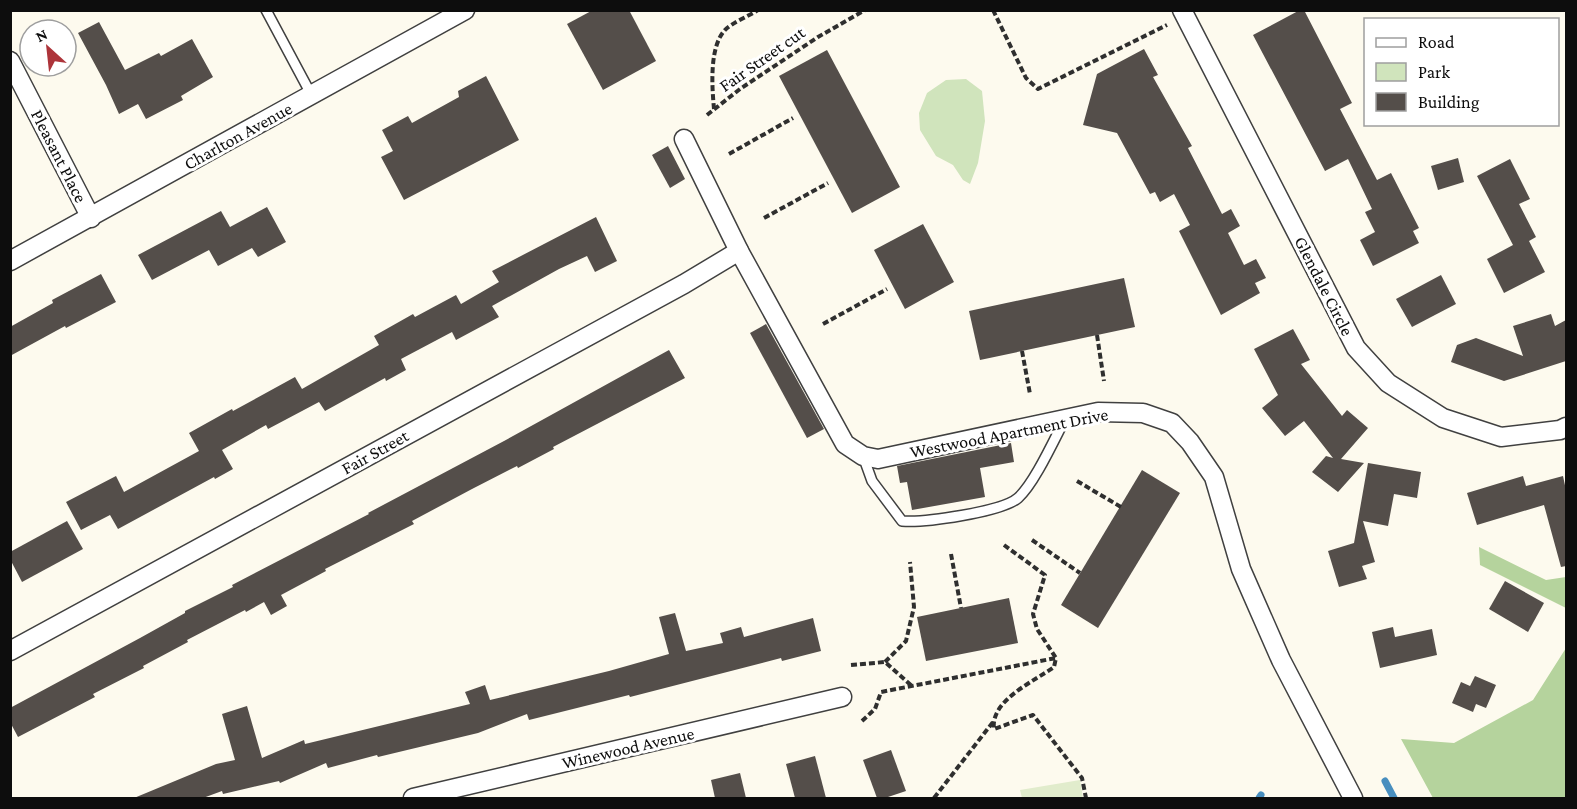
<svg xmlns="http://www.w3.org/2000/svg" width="1577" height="809" font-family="'Crimson Pro',serif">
	<rect width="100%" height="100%" fill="#fdfaee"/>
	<!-- green -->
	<path fill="#d0e4bc" d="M966,79L982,91L985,121L978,163L970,184L963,180L953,165L936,156L920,130L919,113L927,93L946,80Z"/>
	<!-- forest -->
	<g fill="#b5d39d">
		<path d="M1479,547L1546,580L1566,577V608L1480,565Z"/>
		<path d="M1566,648V798H1433L1401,739L1454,743L1533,700Z"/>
	</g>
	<!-- pitch -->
	<path fill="#e1eccc" d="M1080,780L1083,798H1022L1020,790Z"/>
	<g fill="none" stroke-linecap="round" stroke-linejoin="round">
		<!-- stream -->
		<g stroke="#488ebe" stroke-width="7">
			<path d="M1385,781L1394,798"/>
			<path d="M1259,798L1261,795"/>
		</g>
	</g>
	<!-- building -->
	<g fill="#544e4a">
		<path d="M593,10H629L656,61L603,90L567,24Z"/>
		<path d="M1300,10H1304L1352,103L1340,109L1377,180L1391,173L1419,228L1413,231L1419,243L1373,266L1360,240L1375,232L1365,212L1372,209L1348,159L1325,171L1253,35Z"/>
		<path d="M99,22L125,70L159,53L161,56L192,39L213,77L181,96L183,100L146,119L138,104L119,114L106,85L78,33Z"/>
		<path d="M1144,49L1158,75L1153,77L1192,146L1188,148L1222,214L1231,209L1240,226L1228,233L1244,265L1256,259L1266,278L1255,283L1260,293L1221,315L1179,231L1190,225L1174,194L1160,202L1155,192L1150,194L1117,133L1083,125L1097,74Z"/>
		<path d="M827,50L900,187L852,213L779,76Z"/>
		<path d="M486,76L519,140L404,200L381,157L393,151L382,130L408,116L412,123L459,97L458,91Z"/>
		<path d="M668,146L685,179L670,188L652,155Z"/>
		<path d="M1458,158L1464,182L1438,190L1431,166Z"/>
		<path d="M1510,159L1530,199L1519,204L1536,237L1529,241L1545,272L1504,293L1487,259L1513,245L1477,176Z"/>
		<path d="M267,207L286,242L258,257L252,248L218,266L209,250L152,280L138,255L221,211L230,227Z"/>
		<path d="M596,217L617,261L595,272L587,256L559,269L492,306L499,317L456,340L452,332L401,359L406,370L386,381L385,378L325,411L319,402L268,429L266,425L222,450L233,469L215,479L214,477L118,529L110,515L81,530L66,502L116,476L124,492L199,451L189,433L232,409L233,411L295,377L302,389L379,345L374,336L413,314L415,317L456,295L461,304L499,282L492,271Z"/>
		<path d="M923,224L954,282L905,309L874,250Z"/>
		<path d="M101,274L116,302L66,328L65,326L10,356V327L53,303L52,300Z"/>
		<path d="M1441,275L1456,304L1412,327L1396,299Z"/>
		<path d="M1124,278L1135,327L980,360L969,311Z"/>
		<path d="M1551,314L1555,326L1566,320V361L1504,381L1451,362L1457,345L1476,338L1523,356L1513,326Z"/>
		<path d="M766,324L824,429L807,438L750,333Z"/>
		<path d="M1293,329L1310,360L1301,364L1342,416L1347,410L1368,428L1341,459L1364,463L1338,492L1312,472L1326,456L1333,458L1304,421L1285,436L1262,408L1278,395L1254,349Z"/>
		<path d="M669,350L685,378L553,447L554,449L518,468L517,466L472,489L412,521L414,524L325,569L326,571L281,595L287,606L271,615L264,602L246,612L245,610L187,640L188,642L143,666L144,668L93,694L95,697L18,737L10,722V708L140,638L185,613V611L233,587L232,585L369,514L368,513L504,441Z"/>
		<path d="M1011,443L1014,462L980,468L985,497L912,510L907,482L900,483L897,466Z"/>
		<path d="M1368,463L1421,472L1417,498L1394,494L1388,526L1363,521L1375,562L1362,566L1367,579L1339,587L1328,551L1354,543Z"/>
		<path d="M1142,470L1180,493L1098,628L1061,605Z"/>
		<path d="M1523,476L1526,486L1563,476L1566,490V566L1561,567L1544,505L1477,525L1467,493Z"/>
		<path d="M67,521L83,549L22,582L10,559V552Z"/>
		<path d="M1505,581L1544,603L1528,632L1489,609Z"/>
		<path d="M1009,598L1018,643L926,661L917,617Z"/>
		<path d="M675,613L686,651L723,643L720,633L741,627L744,637L813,618L821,651L782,661L781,658L630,697L629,695L529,720L527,714L478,733L378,757L377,755L328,768L326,763L280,783L279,781L223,794L222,791L203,798H134L216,764L235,760L222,714L247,706L262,758L304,740L305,744L470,704L465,692L485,685L490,700L609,671L669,654L659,617Z"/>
		<path d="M1393,627L1395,637L1432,629L1437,655L1380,668L1372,632Z"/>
		<path d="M1475,676L1496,685L1486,708L1476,704L1473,712L1452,703L1461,682L1470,686Z"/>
		<path d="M891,750L906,791L885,798H877L863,760Z"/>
		<path d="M815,756L826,798H795L786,764Z"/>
		<path d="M740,773L746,798H715L711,780Z"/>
	</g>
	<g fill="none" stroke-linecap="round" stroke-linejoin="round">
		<!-- lane casing -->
		<g stroke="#404040" stroke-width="12">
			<g id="lane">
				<path d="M266,10L312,96"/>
				<path d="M863,456L872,481L902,521C923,523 1002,512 1018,498C1034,484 1054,440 1065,419"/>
			</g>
		</g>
		<!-- street casing -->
		<g stroke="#404040" stroke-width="21">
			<g id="street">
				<path d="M1182,10L1356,348L1388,383L1443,418L1501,437L1560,430L1566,427"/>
				<path d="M10,61L91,218"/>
				<path d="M684,139L739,251L845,444L863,456L878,459L1098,412L1143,413L1172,423L1190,442L1214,477L1241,569L1281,660L1353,798"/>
				<path d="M10,261L465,10"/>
				<path d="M10,651L684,284L739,251"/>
				<path d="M413,798L842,697"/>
			</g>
		</g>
		<!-- path -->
		<g stroke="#2f2f2f" stroke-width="4" stroke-dasharray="6 3" stroke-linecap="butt">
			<path d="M993,10L1026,78L1038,89L1167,25"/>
			<path d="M714,109C712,87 709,47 725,30C733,22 749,16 758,10"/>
			<path d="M707,115L740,89L818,37L865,10"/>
			<path d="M729,154L793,118"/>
			<path d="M764,218L828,183"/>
			<path d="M823,324L887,289"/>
			<path d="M1097,335L1104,381"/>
			<path d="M1022,351L1030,394"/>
			<path d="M1077,481L1121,507"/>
			<path d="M1032,540L1080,573"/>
			<path d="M1004,545L1045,575L1033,614L1037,629L1056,658L1054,667C1035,681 990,700 994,729L1033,715L1082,778L1086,798"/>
			<path d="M951,554L961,608"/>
			<path d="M885,662L906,641L914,607L910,562"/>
			<path d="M851,665L885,662L912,686"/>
			<path d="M862,721L875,709L881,692L1056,658"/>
			<path d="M934,798L993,722"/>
		</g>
		<!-- lane -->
		<use href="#lane" stroke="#fff" stroke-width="9"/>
		<!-- street -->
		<use href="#street" stroke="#fff" stroke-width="18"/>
	</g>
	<g text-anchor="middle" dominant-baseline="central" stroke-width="6" stroke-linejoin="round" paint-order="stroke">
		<!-- street labels -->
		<g font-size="18" fill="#0d0d0d" stroke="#fff">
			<text transform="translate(762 59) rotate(-35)">Fair Street cut</text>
			<text transform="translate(238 136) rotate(-29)">Charlton Avenue</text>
			<text transform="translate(59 156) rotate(63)">Pleasant Place</text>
			<text transform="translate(1324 286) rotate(63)">Glendale Circle</text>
			<text transform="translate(1009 433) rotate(-11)">Westwood Apartment Drive</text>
			<text transform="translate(375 452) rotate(-29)">Fair Street</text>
			<text transform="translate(628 748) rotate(-13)">Winewood Avenue</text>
		</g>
	</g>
	<!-- border -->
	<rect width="1577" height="809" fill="none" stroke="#0d0d0d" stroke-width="24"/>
	<!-- legend -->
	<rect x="1364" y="18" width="195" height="108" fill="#ffffff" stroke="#9e9e9e" stroke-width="1.5"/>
	<rect x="1376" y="38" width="30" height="9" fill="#ffffff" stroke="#9e9e9e" stroke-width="1.5"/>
	<text x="1418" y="48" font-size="18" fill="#0d0d0d">Road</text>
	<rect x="1376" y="63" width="30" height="18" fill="#d0e4bc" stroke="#9e9e9e" stroke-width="1.5"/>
	<text x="1418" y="78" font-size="18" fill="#0d0d0d">Park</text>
	<rect x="1376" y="93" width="30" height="18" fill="#544e4a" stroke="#9e9e9e" stroke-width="1.5"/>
	<text x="1418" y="108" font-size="18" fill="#0d0d0d">Building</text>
	<!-- north arrow -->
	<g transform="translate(48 48) rotate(333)"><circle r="28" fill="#ffffff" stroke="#9e9e9e" stroke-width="1.5"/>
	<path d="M0-4.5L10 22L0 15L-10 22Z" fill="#ad343a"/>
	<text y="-9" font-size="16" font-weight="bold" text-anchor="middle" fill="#0d0d0d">N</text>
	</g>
</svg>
